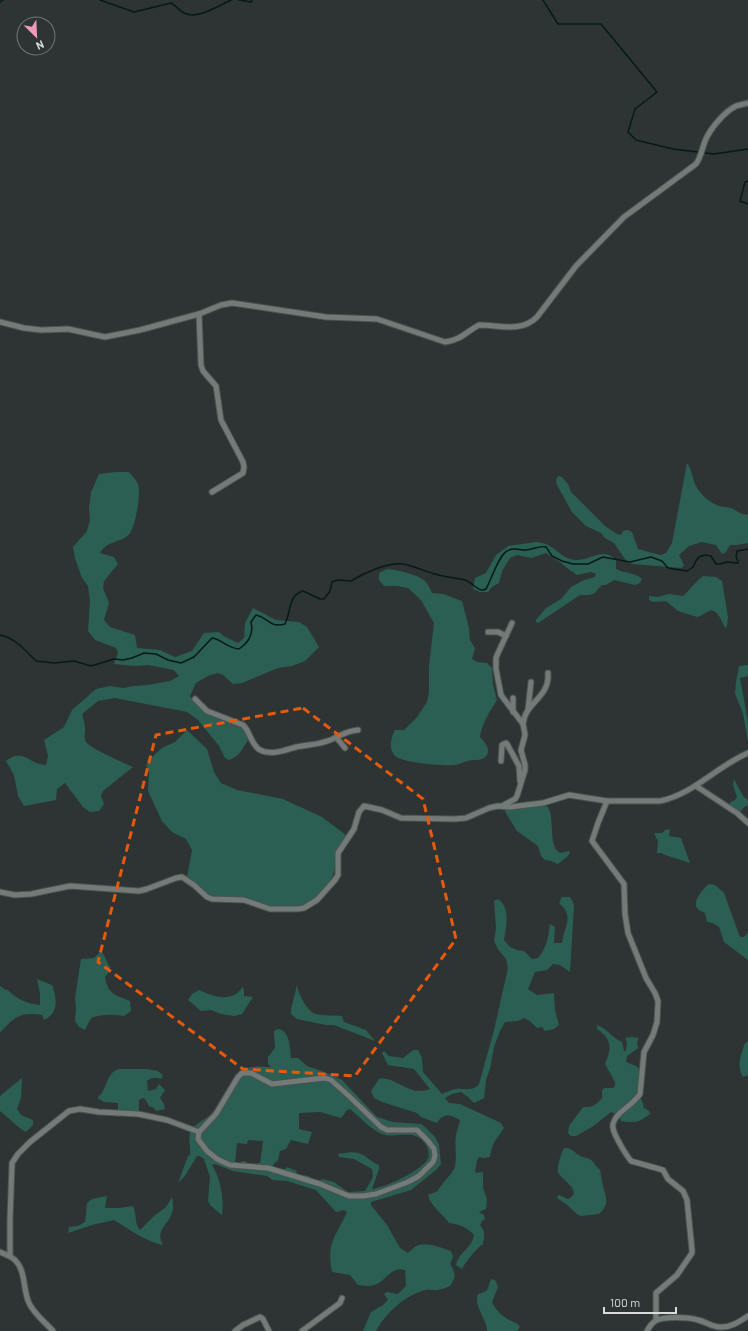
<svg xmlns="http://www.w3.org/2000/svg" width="748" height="1331" font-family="Barlow,sans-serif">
	<rect width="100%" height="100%" fill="#2d3433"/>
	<!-- green -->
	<g fill="#2b5f54" fill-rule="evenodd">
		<path d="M687,463C692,469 692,478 696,486C700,494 710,503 719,506C723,507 727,507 731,508C737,511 742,515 748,515V543L737,545H730L726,552L722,554L716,545L702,542L689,546L679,555L684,565L682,568L633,564L627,562L614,543L605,538L601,533L586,526L572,512L557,485L556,480L558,476L562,477L568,484L571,492L605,526L617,534L621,535L623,531L627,530L632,532L638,549L652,553L661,555L666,553L672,543Z"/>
		<path d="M116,472H129C132,475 136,480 138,484C141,494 136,524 130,533C123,543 107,540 100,553L114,557L118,564L104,581L103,588L109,603L104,620L110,627L135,635L137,648L160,650L175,657L192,651L204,633L219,632L225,637L238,643L244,638L245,623L253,608L276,620L299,622L307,627L319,647L305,661L292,666L278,668L242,683L233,684L223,675L218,673L210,675L196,683L190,696C203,719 242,711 248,740C243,748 239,757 229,760L225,758L219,746L198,720L187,712L115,698L98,701L82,714C83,718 84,722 85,726C86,731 83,737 86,742C88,747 126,764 133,767L103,791L101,796L104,804L99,811L90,812L83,807L65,783L57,789L56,800L24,806L18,796L14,775L6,761C23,747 30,765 46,765L48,756L44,740L64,727L72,710L96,689L110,686L123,688L134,686L147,685L170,681L179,676L174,670L148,665L135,666L114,664L118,653L116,648L95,640L88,631L90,601L88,586L82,578L75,558L73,547L87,531L90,520L89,508L91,492L99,474Z"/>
		<path d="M536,542C540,543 545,543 548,545C557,550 564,559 575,560C590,561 602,546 616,560V569C623,573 637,573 642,579L640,583L635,585L614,580L606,585H602L599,588L595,593L590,595H580L538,623L536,622V620L546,608L561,599L571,587L584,580L595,577L596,574L591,572L577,575L567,568L561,563L546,553L531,558L517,555L510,558L502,571L499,583L492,587L488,592H480L473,589L475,578L486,573L496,555L508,546Z"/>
		<path d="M387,569C397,570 417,574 425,581C428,584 430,589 432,593L443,594L462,601L469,628L470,640L475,648L472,659L477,662L487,663L492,668L493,685L497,700C490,711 482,723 480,737C484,742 491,748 487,755C483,760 479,760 473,760C467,760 461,764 455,765C444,766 404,763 395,756C388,749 391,737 395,730H404L417,717L427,702L429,693V666L434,623L421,600L408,588L397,586H384L379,580V573Z"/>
		<path d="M703,576L716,577L722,581L728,617L727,626L725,628C723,623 717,608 709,611C704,613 702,616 697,617L678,611L666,601L654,602L649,600V596L658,597L669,594L683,596C690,590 695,582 703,576Z"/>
		<path d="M748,665V676L740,678L748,722V742L743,713L735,694L736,682L739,666Z"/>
		<path d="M187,730L207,749L214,772L221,783L237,790L283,799L322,817L347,836L336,862L332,879L318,894L314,901L308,904L291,907H272L209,896L187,877L192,850L186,839L172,832L162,821L148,791L149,772L146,765L155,754L162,748L175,742Z"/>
		<path d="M734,779L743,796L748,800V805L744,807L740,812L730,805V802L734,801L737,797L733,785Z"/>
		<path d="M547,806C556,817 547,845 560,853L569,851L570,852L568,856L558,864L551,861L545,860L541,856L538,846L517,831L504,810L506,808Z"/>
		<path d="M670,829L669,836L681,838L690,863L665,855L661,853H657L658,841L654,833H662L665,830Z"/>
		<path d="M709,884L715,885L724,893L740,937H744L748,933V960L724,942L719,927L713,923L707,922L705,913C703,912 698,910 697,908C692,902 704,887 709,884Z"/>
		<path d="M562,897H570L574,905L570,972L560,965L553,964L547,970L535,972L528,989L537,995L554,993L555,1010L559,1025L554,1029L545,1031L542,1027L537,1028L530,1021L524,1018L518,1021L505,1022L500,1031L494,1047L490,1069L486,1080L484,1098L474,1103L468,1097L461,1092L452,1094L445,1098L449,1103L460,1104L501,1123L504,1128C496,1141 493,1140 490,1157L484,1158L479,1157L477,1160L475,1173L483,1172V1187L487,1200L486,1209L479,1212L484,1215L485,1219L482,1221L480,1225C486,1232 484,1236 483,1244C477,1247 465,1263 462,1269L456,1265C460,1250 471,1250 474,1235C467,1227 459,1224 449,1223C442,1213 431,1207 428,1195L438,1191C440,1185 451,1175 454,1169C458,1158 454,1146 456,1135C457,1129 459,1126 460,1120C450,1114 443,1113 437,1123L421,1117L417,1113L382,1102L374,1098L371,1091L379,1079C396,1075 408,1098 430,1089L414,1069L388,1065L382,1053L384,1051L389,1056L403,1058L413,1050H418L422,1058L423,1072L442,1094C446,1092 451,1090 455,1089C463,1088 473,1092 479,1084L494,1030L508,968L506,959L498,949L494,941L496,928L494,901L498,899C511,908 506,927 504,940L510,947L517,950L524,951L532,959L538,958C547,947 548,938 550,924L555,927L554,943H562C564,926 575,917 559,903Z"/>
		<path d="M101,951C106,956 106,962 110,967V971L105,977C108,994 115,995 130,1001L131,1011L124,1016C113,1014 102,1014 91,1018L85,1030L79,1027L75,1021L76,1008L75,998L81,959L94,958Z"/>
		<path d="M37,979L52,985C57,998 59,1013 44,1020L42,1015C20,1011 13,1018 0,1033V986L6,990H8C16,999 28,1004 40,1005V994Z"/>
		<path d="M297,985C298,993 307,1012 316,1014C324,1016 334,1015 342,1016L344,1022L366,1030L375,1041L334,1025H326L297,1019L291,1014V1009Z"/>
		<path d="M243,987L244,991V996L253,997L242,1014L234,1016L221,1014L211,1010L201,1011L188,1000L192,994L199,990C210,995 224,1001 236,994C238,993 241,989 243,987Z"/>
		<path d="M597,1025C607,1028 612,1038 622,1042L624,1051H626C626,1043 629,1046 625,1038L632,1037L639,1038L637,1042L638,1048L627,1056L626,1062L636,1066L640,1070L639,1093L643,1104L644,1108L649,1111L650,1114C639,1123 634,1123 621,1121L619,1115L611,1112L592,1127L576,1136H571L568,1133L569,1126L583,1107C593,1107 595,1106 602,1098V1091L604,1088H613L615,1086V1082L605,1064C612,1048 612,1039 597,1029Z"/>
		<path d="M278,1029C290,1030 290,1049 291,1058H298L307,1066L327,1073L342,1080L377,1117L393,1122L421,1124L424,1126L435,1137L439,1145L441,1164L436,1170L411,1190L371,1202V1205L387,1225L400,1248L408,1253C411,1250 415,1246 419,1245C428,1242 442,1248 451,1251L453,1257L450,1264C456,1273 456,1277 450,1286C446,1288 442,1289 438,1290C434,1291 430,1289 426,1290C406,1294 385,1314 376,1331H363L371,1312L383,1305L388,1300L384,1294L387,1292L398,1294L406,1286L405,1270C391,1265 385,1283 374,1285C369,1287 363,1285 358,1285L350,1275L332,1272C326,1242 336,1237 347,1212L344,1210L336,1212L316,1190L287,1181L273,1180L267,1176L233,1171L215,1164L212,1165C221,1180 224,1198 222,1215L211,1206L208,1201L210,1177L204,1159L199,1156H197L185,1176L178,1183L188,1156L190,1155C191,1148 188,1139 190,1133C192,1125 207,1119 212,1113C223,1099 232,1070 252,1067C258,1066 265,1067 271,1067L268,1064V1057L275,1048L274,1033V1031ZM350,1109C360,1117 370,1129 382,1134C398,1140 419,1125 428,1150C431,1158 426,1162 420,1167C408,1176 386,1187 372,1189L379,1169V1165C371,1162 366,1155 358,1153C352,1151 344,1153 338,1154L339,1157L354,1159L372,1169L373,1177L365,1191L348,1192L334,1182L322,1179L319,1182L310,1179L311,1177L305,1175L303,1177H295L297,1171L287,1167L285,1169L274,1168L273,1165L278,1160L280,1151L286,1149L291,1140L308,1144L312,1132L299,1129V1113L320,1112L341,1118L347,1110ZM248,1140L263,1141L260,1163H257V1164L247,1163V1162L243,1161L241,1163H235L237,1143L247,1144Z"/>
		<path d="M748,1041V1075L743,1077C736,1066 741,1054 745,1043Z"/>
		<path d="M119,1069H147L158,1071L163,1075L161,1079C155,1077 152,1077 147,1081L148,1091L156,1089L159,1084L165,1090L160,1098L164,1104L165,1109L156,1111L154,1108L149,1106L145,1099L143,1098L139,1100V1112L118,1111V1103L104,1102L97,1098C108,1090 105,1073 119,1069Z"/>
		<path d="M22,1078L21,1098L17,1109L21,1115L33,1120V1125L26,1132L21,1129L0,1111V1096Z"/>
		<path d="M564,1148C572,1148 575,1153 582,1157C585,1158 588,1158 591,1160C595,1163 596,1167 600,1170C601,1175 602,1181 603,1186C606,1198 610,1204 599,1214L581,1216L577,1214L566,1204L558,1199L557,1196L559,1195L568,1199C585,1192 560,1179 558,1172C557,1165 561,1154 564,1148Z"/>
		<path d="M107,1196L105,1208H119L133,1206C137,1214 134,1224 140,1230L154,1216L166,1207L172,1197C173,1202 174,1208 172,1213C167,1227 155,1230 163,1245C145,1241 130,1230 114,1220L92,1225L68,1233L69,1227L78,1226L85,1222L87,1203L92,1199Z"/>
		<path d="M491,1279L495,1280L498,1287L492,1302C497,1313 507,1320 518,1324L520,1327L517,1331H487C487,1319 473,1306 478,1294C490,1291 487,1289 491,1279Z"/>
	</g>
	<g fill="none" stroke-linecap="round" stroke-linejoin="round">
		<!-- stream -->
		<g stroke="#051b17" stroke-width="1.5">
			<path d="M100,0L134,12L171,3C176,6 179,10 184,13C197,20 218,6 231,0"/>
			<path d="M239,0L251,2L252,0"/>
			<path d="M543,0L558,24H601L657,92L635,109L628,132L636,140L673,149L714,154L748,149"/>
			<path d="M0,2L3,0"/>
			<path d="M748,181L745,182L740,201L748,204"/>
			<path d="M0,635C15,638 25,650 36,661L54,663L74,661L91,666L114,659L123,660L132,658L144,653L156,654L168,660L181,663L194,657L212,638C222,639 226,648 239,649C248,643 254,634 251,622L256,615C270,618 268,628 285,624C291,612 288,595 303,591L320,599H324L330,591L332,582L338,580L351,581C364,573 388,562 403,564C414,566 424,571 435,574C445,577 456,578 465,580C474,583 478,593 486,589C491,580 499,555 507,551C513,547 519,550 525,550C532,550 540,545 546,547L552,556L562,561L573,564H588L603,557L630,562L651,557L662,561L668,568L687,571L693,567L696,561L699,557L705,555L711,556L716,564H720L727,562L738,563V561L736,557L737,551L748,549"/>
		</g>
		<!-- street casing -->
		<g stroke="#4c5250" stroke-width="7">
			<g id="street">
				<path d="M199,314L201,365L203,371L216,386L221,420L243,462L244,467L243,473L212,492"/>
				<path d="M0,322L24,328L41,330L68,329L105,337L140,330L199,314L221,305L232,303L326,317L377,319L445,342C461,340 466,332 479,325C499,325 521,333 537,317L576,266L624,217L696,164C701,157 702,149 705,141C710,129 724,112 736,106C740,105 744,104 748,103"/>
				<path d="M488,632H498L506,636"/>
				<path d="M513,698V712"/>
				<path d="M195,699L207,711L243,725C250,731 251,745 260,750C271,756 285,750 296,747C305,745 315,745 324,742C337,739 343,731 358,730"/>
				<path d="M528,710L531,682"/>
				<path d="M523,724C525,702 550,698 548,673"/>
				<path d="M336,737L345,748"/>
				<path d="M501,761L502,745L506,743L507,744L519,766L520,781"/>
				<path d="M696,786L737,813L748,823"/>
				<path d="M607,801L598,823L592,841L624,884L625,914L628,933L646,978L655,993L658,1001L657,1022L653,1035L644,1052L640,1094C635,1102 626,1107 619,1114C616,1117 612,1123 613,1128C614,1135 626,1155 631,1161L663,1170L668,1179L683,1191L687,1200L692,1250V1253L677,1275L656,1293V1320"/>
				<path d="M502,806L515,799L517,796L525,770V765L521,750L525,735L524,729L523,724L501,695L496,669V658L498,653L512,623"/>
				<path d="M0,892L15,895L31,894L70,886L139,891L147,889L176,878L182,877L194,885L207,897L212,899L244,900L270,909H297L304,908L317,900L335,880L338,875V853L354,829L359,812L364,806L382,810L401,818L455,819L466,818L489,808L498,806L510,807L543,803L569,795L607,801H660C694,794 717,766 748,753"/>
				<path d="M242,1073H251L272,1084L315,1079L325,1078L331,1080L350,1097L381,1127L387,1130H417L428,1141L434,1149L435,1156L433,1162L419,1176L408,1182L376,1194L363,1196H349L320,1184L268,1168L230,1165L217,1159L207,1151L198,1139L199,1132L216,1114L238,1077Z"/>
				<path d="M0,1252C4,1254 8,1255 11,1257C27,1267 22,1288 29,1303C34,1314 45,1322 53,1331"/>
				<path d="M10,1256V1220L12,1163L18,1154L30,1142L69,1111L80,1109L99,1112L138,1114L167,1120L199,1132"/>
				<path d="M235,1331L243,1325L260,1317L263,1319L269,1331"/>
				<path d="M302,1331L340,1303L342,1298"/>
				<path d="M647,1331C649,1327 651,1324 655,1321C663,1316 689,1317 698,1320C707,1322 713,1328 722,1327C732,1327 740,1321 748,1316"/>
			</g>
		</g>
		<!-- street -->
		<use href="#street" stroke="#737b79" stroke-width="5"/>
	</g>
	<!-- marked area -->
	<path fill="none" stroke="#e8590c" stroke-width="3" stroke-dasharray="8 5" stroke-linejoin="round" d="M303,708L423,799L456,939L355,1076L243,1069L98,962L156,735Z"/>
	<!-- north arrow -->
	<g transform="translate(36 36) rotate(156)"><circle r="19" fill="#2d3433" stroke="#717776"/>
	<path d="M0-3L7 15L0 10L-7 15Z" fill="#f09ab7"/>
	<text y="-6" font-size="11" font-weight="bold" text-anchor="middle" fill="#d7dcdb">N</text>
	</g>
	<!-- scale -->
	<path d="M604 1307v6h72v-6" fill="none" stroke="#d7dcdb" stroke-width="2"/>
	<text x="610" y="1307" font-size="12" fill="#d7dcdb" stroke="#2d3433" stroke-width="3" paint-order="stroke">100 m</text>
</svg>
